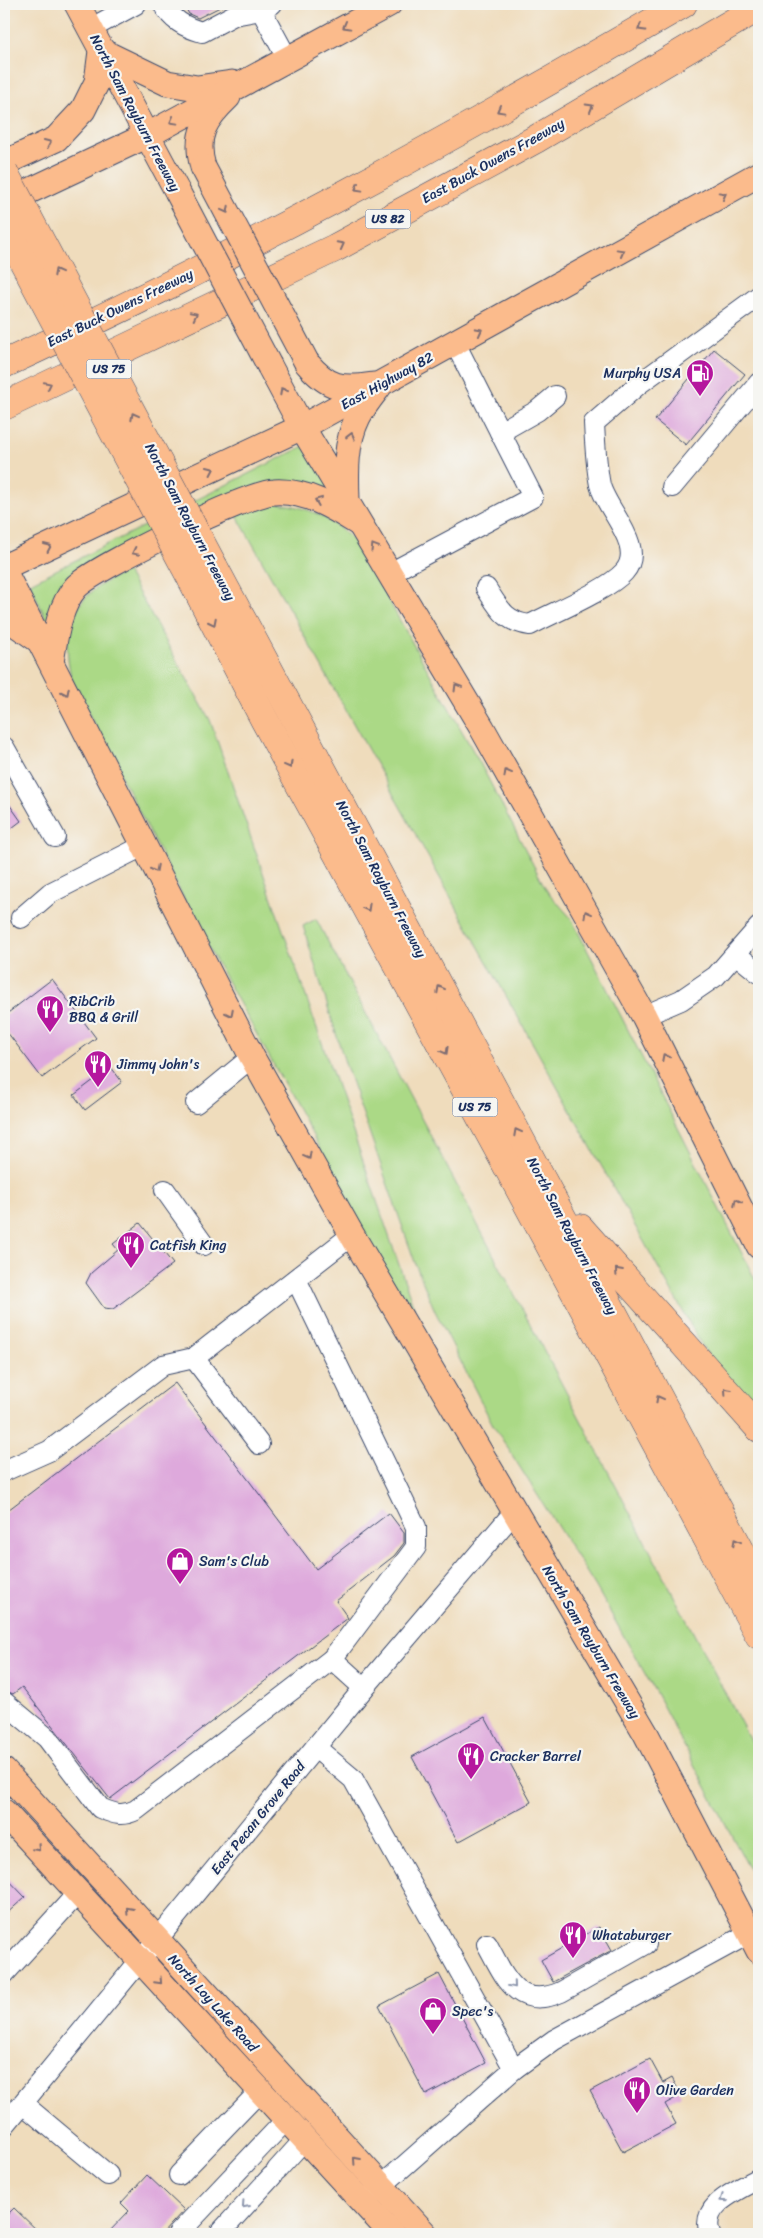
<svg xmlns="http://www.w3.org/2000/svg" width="763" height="2238" font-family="Sriracha,sans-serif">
	<rect width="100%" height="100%" fill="#f6f6f2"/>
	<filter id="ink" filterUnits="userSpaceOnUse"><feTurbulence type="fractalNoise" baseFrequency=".02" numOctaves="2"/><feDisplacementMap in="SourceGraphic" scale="10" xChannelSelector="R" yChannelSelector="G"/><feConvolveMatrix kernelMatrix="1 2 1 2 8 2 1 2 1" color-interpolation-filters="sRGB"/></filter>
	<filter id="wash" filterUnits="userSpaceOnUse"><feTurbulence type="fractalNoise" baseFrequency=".0096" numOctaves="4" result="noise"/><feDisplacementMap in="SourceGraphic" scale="20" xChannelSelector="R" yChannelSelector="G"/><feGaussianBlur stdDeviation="1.12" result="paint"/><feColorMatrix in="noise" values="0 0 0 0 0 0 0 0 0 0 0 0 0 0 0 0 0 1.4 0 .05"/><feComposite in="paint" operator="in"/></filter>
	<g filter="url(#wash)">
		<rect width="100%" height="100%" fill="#efdcbc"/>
		<!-- green -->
		<g fill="#abd986" stroke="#638472">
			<path d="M308,444L337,496L281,488L116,558L49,626L30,583Z"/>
			<path d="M277,503C312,508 332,518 357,544L481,765L547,891L571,918L759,1287V1436L704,1349L236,514Z"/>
			<path d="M127,572L210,720L414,1308L410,1311L369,1244L311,1132L216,961L72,681C59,628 73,592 127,572Z"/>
			<path d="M316,919L759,1757V1887L657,1695L596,1587L493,1425L435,1311L417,1268L346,1066L303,926Z"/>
		</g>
		<g id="blocks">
			<!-- building -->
			<g fill="#dea9dc">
				<path d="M183,4H226L198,18L189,14Z"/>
				<path d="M714,349L745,374L686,445L655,420Z"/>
				<path d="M4,797L21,821L4,834Z"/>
				<path d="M52,979L96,1038L42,1078L4,1028V1016Z"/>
				<path d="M111,1067L122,1082L85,1110L74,1095Z"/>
				<path d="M140,1223L173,1264L113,1309L104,1308L86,1283L91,1273L118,1250L113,1244Z"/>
				<path d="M175,1383L316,1569L389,1513L404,1533V1543L394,1556L336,1601L348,1618L110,1799L22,1687L13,1694L4,1690V1513Z"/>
				<path d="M485,1717L531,1802L458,1842L412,1757Z"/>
				<path d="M4,1875L25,1897L4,1916Z"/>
				<path d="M599,1927L612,1950L553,1982L541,1960Z"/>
				<path d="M439,1974L486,2063L426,2095L379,2006Z"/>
				<path d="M650,2059L663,2083L672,2078L681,2095L665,2104L676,2124L623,2152L590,2091Z"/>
				<path d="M147,2175L184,2210L162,2234H107L129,2211L121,2203Z"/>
				<path d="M14,2208L41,2234H4V2218Z"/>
			</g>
		</g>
	</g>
	<g filter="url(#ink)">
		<use href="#blocks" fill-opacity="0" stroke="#3b496c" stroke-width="1"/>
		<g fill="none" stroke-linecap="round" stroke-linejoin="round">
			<!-- minor casing -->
			<g stroke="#3b496c" stroke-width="22">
				<g id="minor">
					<path d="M163,4C172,20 184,27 202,32L234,15L261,10L258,4"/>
					<path d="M272,4L261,10L287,58"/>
					<path d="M90,29L136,4"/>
					<path d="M455,343L500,432L537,411L555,396"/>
					<path d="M672,487L759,383"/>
					<path d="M390,573L533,497L500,432"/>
					<path d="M486,588C499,608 505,622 530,625C554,612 608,590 624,572C647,547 606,510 600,485C596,465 595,444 594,423L639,384L759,296"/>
					<path d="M4,747L55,837"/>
					<path d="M21,918L50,893L143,846"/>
					<path d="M737,955L759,973"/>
					<path d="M644,1016L681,1000L716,976L759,927"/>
					<path d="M196,1103L252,1057"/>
					<path d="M165,1190L204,1245"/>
					<path d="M194,1358L259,1444"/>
					<path d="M4,1471L49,1451L163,1365L194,1358L352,1235"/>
					<path d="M332,1659L364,1688"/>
					<path d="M4,1702L47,1738L100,1808C114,1814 122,1817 136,1810L332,1659L416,1547V1527L296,1279"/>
					<path d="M316,1748L353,1779L514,2069"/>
					<path d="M487,1944C505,1977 517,2011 561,1992L646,1944"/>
					<path d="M4,1974L78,1893"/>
					<path d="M23,2104L108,2175"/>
					<path d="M4,2126L364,1688L515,1511"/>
					<path d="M277,2170L304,2140"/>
					<path d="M179,2175L260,2091"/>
					<path d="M370,2196L514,2069L554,2040L750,1933"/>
					<path d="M178,2234L286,2120"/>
					<path d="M219,2234L272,2176"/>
					<path d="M710,2234C699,2204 739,2190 759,2178"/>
				</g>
			</g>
			<!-- major casing -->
			<g stroke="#3b496c" stroke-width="27">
				<g id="major">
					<path d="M77,4L177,191"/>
					<path d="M4,163L56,139L83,110L97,82L101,51L167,83L197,88L232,83"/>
					<path d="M203,167C194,135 205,119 228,97"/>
					<path d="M4,203L148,135L389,4"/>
					<path d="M307,363C328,388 341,390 373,385"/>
					<path d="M270,367L302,427L482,728L644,1016L759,1246"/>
					<path d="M347,500C346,472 345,443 358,417C363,407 371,397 378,388"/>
					<path d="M4,567L302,427L759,174"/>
					<path d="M4,571L252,1057L352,1235L646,1734L759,1951"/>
					<path d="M4,616L37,639"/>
					<path d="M51,662C55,638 59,606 76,587C95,567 248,493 274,492C305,490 333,507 358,523"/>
					<path d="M4,1771L425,2234"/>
					<path d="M4,1812L392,2234"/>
				</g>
			</g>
			<!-- highway casing -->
			<g stroke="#3b496c" stroke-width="29">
				<g id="highway">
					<path d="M4,364C237,257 462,133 683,4"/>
					<path d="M4,406L335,248L536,139L759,7"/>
					<path d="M214,567L759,1585"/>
					<path d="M191,578L264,719L499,1151L759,1635"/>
					<path d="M580,1228L759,1428"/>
				</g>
			</g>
			<!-- minor -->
			<use href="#minor" stroke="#fff" stroke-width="20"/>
			<!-- major -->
			<use href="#major" stroke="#fbbb8c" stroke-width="25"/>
			<!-- highway -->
			<use href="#highway" stroke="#fbbb8c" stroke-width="28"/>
			<!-- major-bridge casing -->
			<g stroke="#3b496c" stroke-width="27" stroke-linecap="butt">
				<g id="major-bridge">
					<path d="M203,167L307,363"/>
					<path d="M177,191L270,367"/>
				</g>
			</g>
			<!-- highway-bridge casing -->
			<g stroke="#3b496c" stroke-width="29" stroke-linecap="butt">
				<g id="highway-bridge">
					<path d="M4,172L214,567"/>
					<path d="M4,225L191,578"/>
				</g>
			</g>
			<!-- major-bridge -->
			<use href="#major-bridge" stroke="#fbbb8c" stroke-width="25"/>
			<!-- highway-bridge -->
			<use href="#highway-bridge" stroke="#fbbb8c" stroke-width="28"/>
		</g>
		<!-- one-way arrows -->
		<defs><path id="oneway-chevron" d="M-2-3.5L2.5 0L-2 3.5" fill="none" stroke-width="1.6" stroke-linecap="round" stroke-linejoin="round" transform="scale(1.25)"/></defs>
		<g stroke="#806e73">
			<use href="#oneway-chevron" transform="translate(346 26) rotate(151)"/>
			<use href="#oneway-chevron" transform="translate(641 28) rotate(150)"/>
			<use href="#oneway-chevron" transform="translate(590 107) rotate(-30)"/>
			<use href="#oneway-chevron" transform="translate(500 110) rotate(151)"/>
			<use href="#oneway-chevron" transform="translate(173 121) rotate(151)"/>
			<use href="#oneway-chevron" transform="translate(48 143) rotate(-25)"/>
			<use href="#oneway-chevron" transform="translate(358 188) rotate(151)"/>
			<use href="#oneway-chevron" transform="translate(723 195) rotate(-29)"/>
			<use href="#oneway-chevron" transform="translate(226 210) rotate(62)"/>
			<use href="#oneway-chevron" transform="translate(341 245) rotate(-28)"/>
			<use href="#oneway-chevron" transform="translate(621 252) rotate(-29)"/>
			<use href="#oneway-chevron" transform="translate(57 272) rotate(-118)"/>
			<use href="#oneway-chevron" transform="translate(194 315) rotate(-26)"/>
			<use href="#oneway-chevron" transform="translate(479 331) rotate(-28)"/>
			<use href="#oneway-chevron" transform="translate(48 385) rotate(-26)"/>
			<use href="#oneway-chevron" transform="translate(283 391) rotate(-118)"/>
			<use href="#oneway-chevron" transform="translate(134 416) rotate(-118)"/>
			<use href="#oneway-chevron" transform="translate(351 436) rotate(-76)"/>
			<use href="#oneway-chevron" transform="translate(211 470) rotate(-25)"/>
			<use href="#oneway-chevron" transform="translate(318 501) rotate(-158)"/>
			<use href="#oneway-chevron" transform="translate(48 547) rotate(-25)"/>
			<use href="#oneway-chevron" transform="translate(374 547) rotate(-121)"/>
			<use href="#oneway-chevron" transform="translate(135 552) rotate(154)"/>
			<use href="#oneway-chevron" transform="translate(213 622) rotate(63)"/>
			<use href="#oneway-chevron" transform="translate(457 687) rotate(-121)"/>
			<use href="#oneway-chevron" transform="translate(66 692) rotate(63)"/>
			<use href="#oneway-chevron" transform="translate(289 765) rotate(61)"/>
			<use href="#oneway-chevron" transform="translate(507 773) rotate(-119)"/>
			<use href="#oneway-chevron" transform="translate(155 869) rotate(63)"/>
			<use href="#oneway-chevron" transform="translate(367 908) rotate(61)"/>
			<use href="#oneway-chevron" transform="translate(587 914) rotate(-119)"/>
			<use href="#oneway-chevron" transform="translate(440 989) rotate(-118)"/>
			<use href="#oneway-chevron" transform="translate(230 1013) rotate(63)"/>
			<use href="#oneway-chevron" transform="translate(445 1051) rotate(61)"/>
			<use href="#oneway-chevron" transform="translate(665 1057) rotate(-117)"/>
			<use href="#oneway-chevron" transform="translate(517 1132) rotate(-118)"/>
			<use href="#oneway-chevron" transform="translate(308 1156) rotate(61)"/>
			<use href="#oneway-chevron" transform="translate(737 1202) rotate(-117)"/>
			<use href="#oneway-chevron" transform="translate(618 1271) rotate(-132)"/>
			<use href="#oneway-chevron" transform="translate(727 1391) rotate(-132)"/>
			<use href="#oneway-chevron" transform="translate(659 1399) rotate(-118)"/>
			<use href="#oneway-chevron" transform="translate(736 1542) rotate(-118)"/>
			<use href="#oneway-chevron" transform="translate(37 1848) rotate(47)"/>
			<use href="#oneway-chevron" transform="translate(129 1910) rotate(-132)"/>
			<use href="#oneway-chevron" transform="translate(159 1981) rotate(47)"/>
			<use href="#oneway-chevron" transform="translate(356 2160) rotate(-132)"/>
		</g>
		<g stroke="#8d97ae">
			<use href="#oneway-chevron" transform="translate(513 1985) rotate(50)"/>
			<use href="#oneway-chevron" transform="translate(723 2199) rotate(146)"/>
			<use href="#oneway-chevron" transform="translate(245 2205) rotate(132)"/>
		</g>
	</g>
	<!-- icons -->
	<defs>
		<g id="fuel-pin" transform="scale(1.4375)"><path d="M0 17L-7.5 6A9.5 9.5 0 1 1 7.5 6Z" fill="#b5179e" stroke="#f6f6f2"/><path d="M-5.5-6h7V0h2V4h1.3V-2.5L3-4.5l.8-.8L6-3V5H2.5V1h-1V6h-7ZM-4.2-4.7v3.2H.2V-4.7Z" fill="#fff"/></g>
		<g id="restaurant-pin" transform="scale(1.4375)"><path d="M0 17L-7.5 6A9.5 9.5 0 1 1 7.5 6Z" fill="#b5179e" stroke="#f6f6f2"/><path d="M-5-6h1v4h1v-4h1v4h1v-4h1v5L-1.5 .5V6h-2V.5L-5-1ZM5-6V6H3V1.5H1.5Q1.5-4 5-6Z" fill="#fff"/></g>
		<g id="shop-pin" transform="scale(1.4375)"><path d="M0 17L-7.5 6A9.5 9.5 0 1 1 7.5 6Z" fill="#b5179e" stroke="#f6f6f2"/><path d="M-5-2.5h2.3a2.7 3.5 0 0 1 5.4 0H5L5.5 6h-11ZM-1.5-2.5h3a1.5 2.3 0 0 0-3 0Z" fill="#fff"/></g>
	</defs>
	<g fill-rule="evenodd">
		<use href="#fuel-pin" x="700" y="373"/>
		<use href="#restaurant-pin" x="50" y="1009"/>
		<use href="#restaurant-pin" x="98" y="1064"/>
		<use href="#restaurant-pin" x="131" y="1245"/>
		<use href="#shop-pin" x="180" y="1561"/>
		<use href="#restaurant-pin" x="471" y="1756"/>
		<use href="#restaurant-pin" x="573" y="1935"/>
		<use href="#shop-pin" x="433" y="2011"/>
		<use href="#restaurant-pin" x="637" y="2090"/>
	</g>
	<g text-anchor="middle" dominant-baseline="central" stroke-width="4.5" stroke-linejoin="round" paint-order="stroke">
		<!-- shield labels -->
		<g fill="#f6f6f2" stroke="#5d6b8a" stroke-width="1">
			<rect x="365.5" y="209.5" width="45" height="19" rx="4"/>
			<rect x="86.5" y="359.5" width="45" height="19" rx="4"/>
			<rect x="452.5" y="1097.5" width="45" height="19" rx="4"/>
		</g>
		<g font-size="12" font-weight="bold" fill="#1b2f5e">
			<text x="388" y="219">US 82</text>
			<text x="109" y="369">US 75</text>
			<text x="475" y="1107">US 75</text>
		</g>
		<!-- street labels -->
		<g font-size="14" fill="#1b2f5e" stroke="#f6f6f2">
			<text transform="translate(135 113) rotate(62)">North Sam Rayburn Freeway</text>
			<text transform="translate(493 161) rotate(-29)">East Buck Owens Freeway</text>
			<text transform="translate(120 308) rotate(-26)">East Buck Owens Freeway</text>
			<text transform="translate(387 381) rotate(-29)">East Highway 82</text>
			<text transform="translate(190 522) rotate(62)">North Sam Rayburn Freeway</text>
			<text transform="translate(381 879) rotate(62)">North Sam Rayburn Freeway</text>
			<text transform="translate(572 1236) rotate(62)">North Sam Rayburn Freeway</text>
			<text transform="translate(591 1642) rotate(59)">North Sam Rayburn Freeway</text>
			<text transform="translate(258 1818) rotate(-51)">East Pecan Grove Road</text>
			<text transform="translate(213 2003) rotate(48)">North Loy Lake Road</text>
		</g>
		<!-- poi labels -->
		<g font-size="14" fill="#1b2f5e" stroke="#f6f6f2" text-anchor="start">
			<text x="681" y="373" text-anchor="end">Murphy USA</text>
			<text x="69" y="1001">RibCrib<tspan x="69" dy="16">BBQ &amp; Grill</tspan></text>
			<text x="117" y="1064">Jimmy John's</text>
			<text x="150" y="1245">Catfish King</text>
			<text x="199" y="1561">Sam's Club</text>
			<text x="490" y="1756">Cracker Barrel</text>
			<text x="592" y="1935">Whataburger</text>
			<text x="452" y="2011">Spec's</text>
			<text x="656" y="2090">Olive Garden</text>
		</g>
	</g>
	<!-- margin -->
	<rect width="763" height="2238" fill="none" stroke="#f6f6f2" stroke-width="20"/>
</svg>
